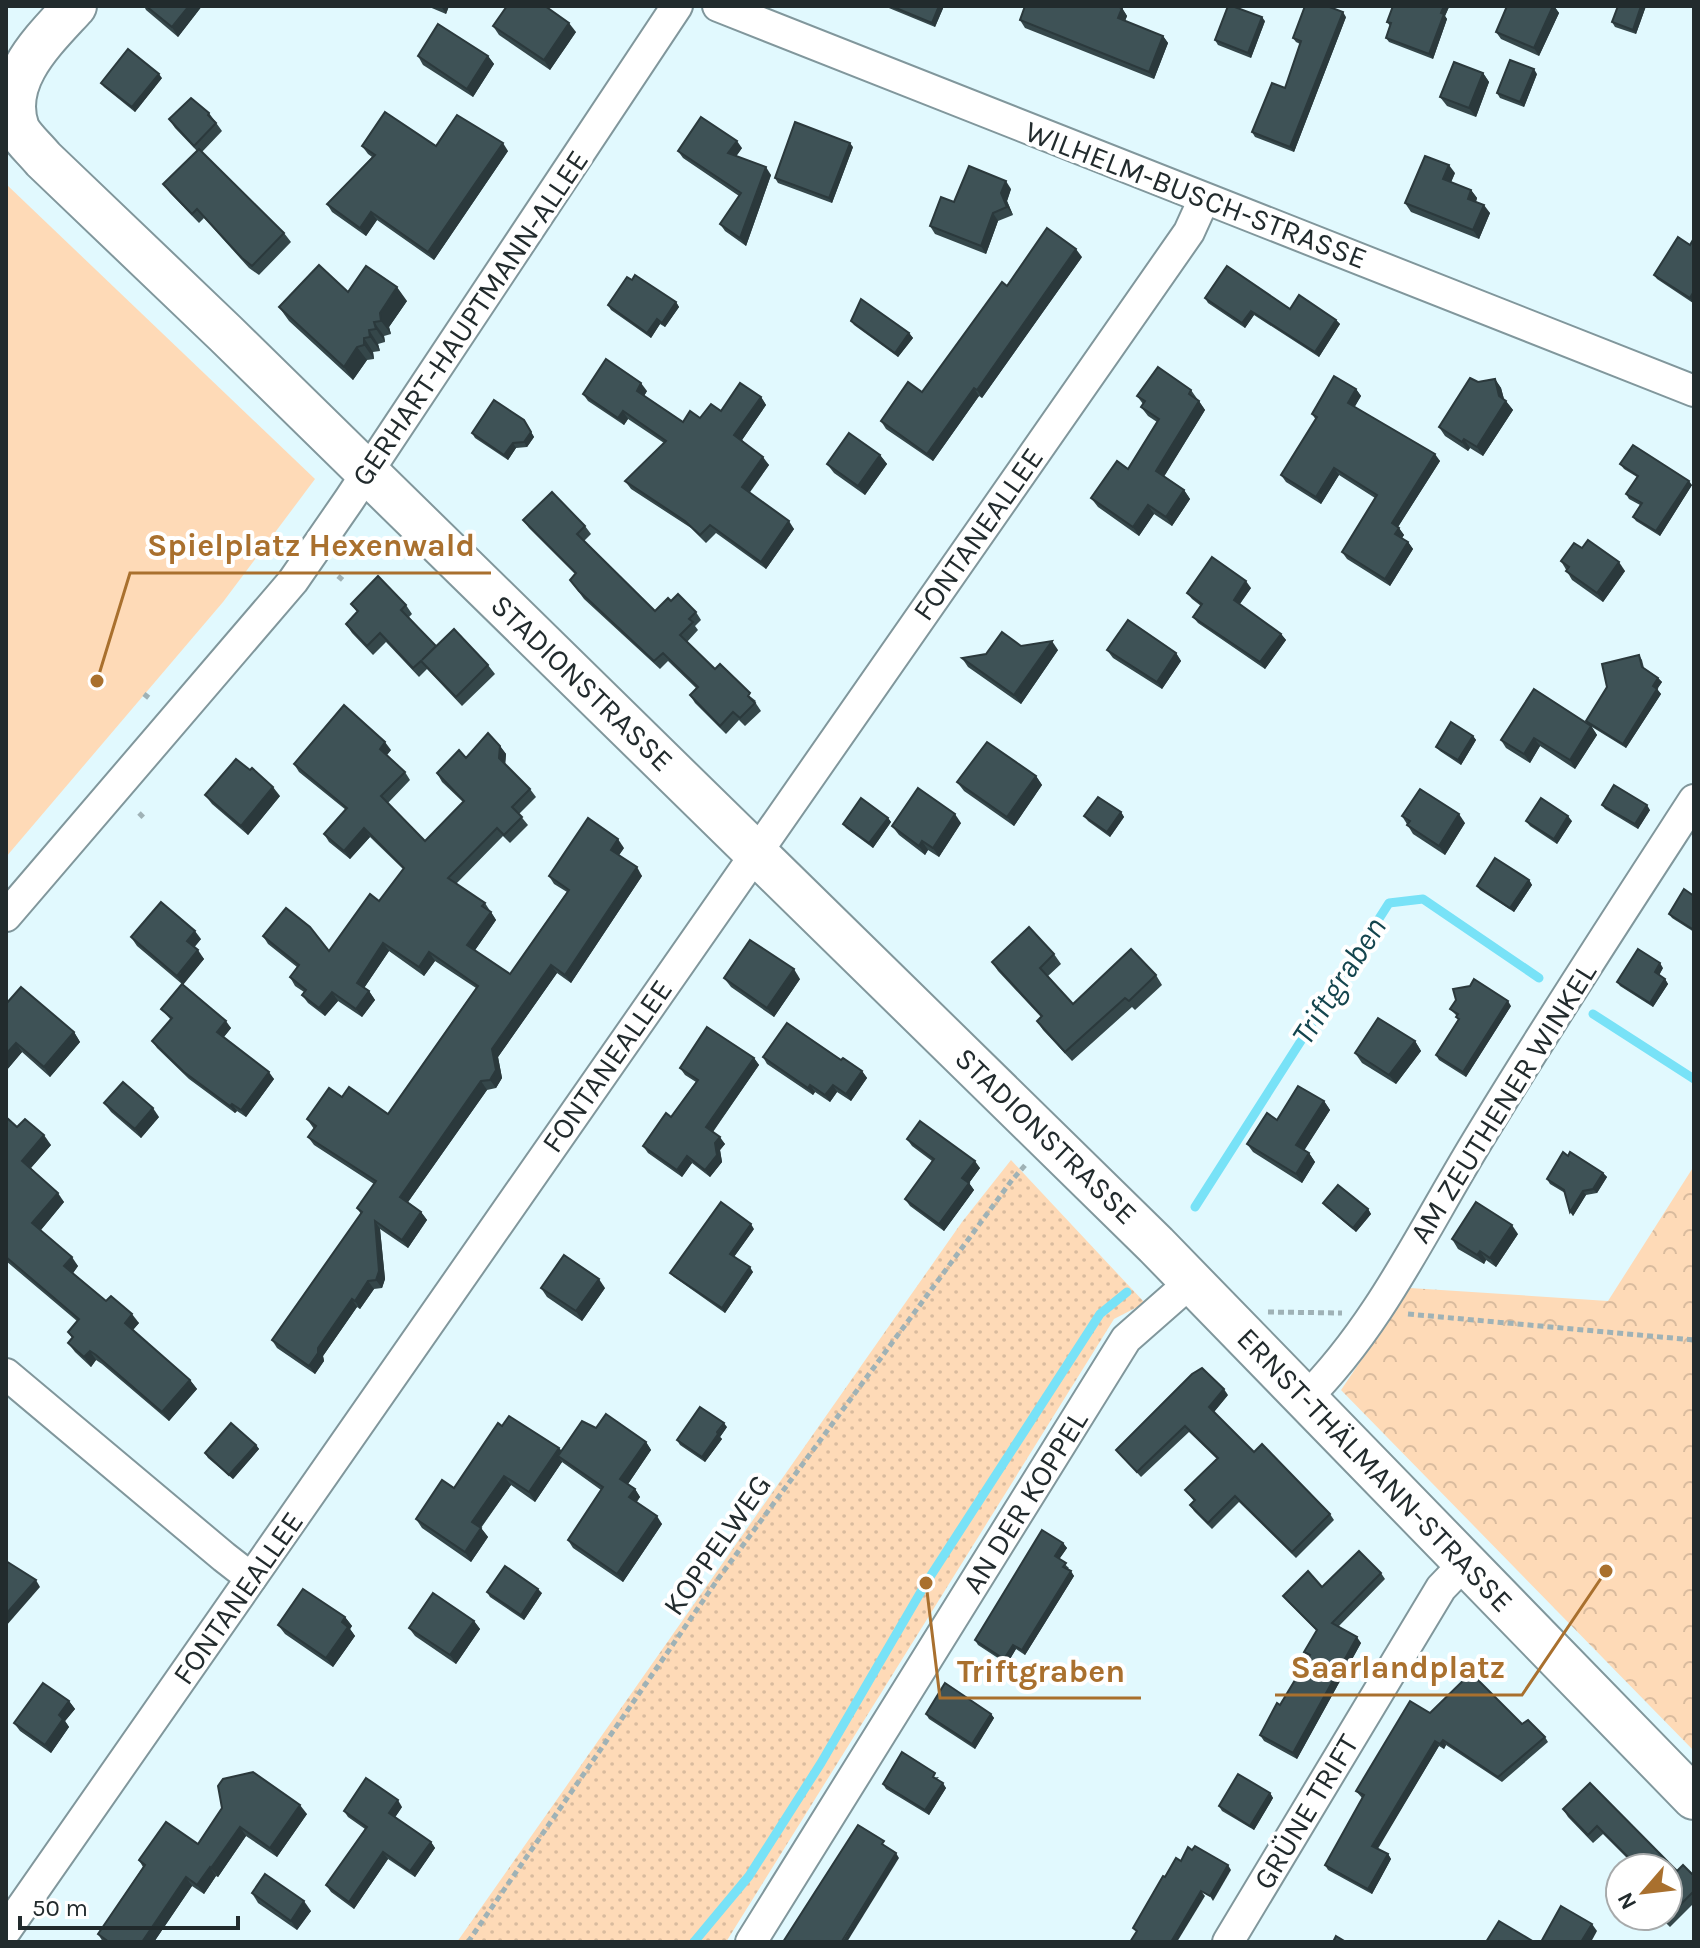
<svg xmlns="http://www.w3.org/2000/svg" width="1700" height="1948" font-family="Karla,sans-serif">
	<defs>
		<pattern id="grass-dots" width="8" height="8" patternUnits="userSpaceOnUse" patternTransform="scale(2)"><rect width="8" height="8" fill="#fedab7"/><path d="M2 2h.1M6 6h.1" fill="none" stroke="#d9bb9e" stroke-width="1.8" stroke-linecap="round"/></pattern>
		<pattern id="forest-crowns" width="20" height="18" patternUnits="userSpaceOnUse" patternTransform="scale(2)"><rect width="20" height="18" fill="#fedab7"/><path d="M2 6a3 3 0 1 1 6 0M12 15a3 3 0 1 1 6 0" fill="none" stroke="#d9bb9e"/></pattern>
	</defs>
	<rect width="100%" height="100%" fill="#e1f9fe"/>
	<!-- grass -->
	<path fill="url(#grass-dots)" d="M1011,1160L1145,1303L1114,1319L726,1942H457L962,1222Z"/>
	<!-- forest -->
	<path fill="url(#forest-crowns)" d="M1694,1166V1751L1341,1390L1410,1288L1608,1301Z"/>
	<!-- pitch -->
	<path fill="#fedab7" d="M6,184L315,479L223,602L6,857Z"/>
	<g fill="none" stroke-linecap="round" stroke-linejoin="round">
		<!-- stream -->
		<g stroke="#78e2f7" stroke-width="9">
			<path d="M1593,1014L1694,1079"/>
			<path d="M1195,1207L1389,903L1423,899L1539,978"/>
			<path d="M694,1942L749,1876L821,1763L926,1583L1100,1314L1127,1292"/>
		</g>
		<!-- street casing -->
		<g stroke="#81979c" stroke-width="34">
			<g id="street">
				<path d="M718,6L1694,391"/>
				<path d="M6,916L293,581L349,500L677,6"/>
				<path d="M6,1374L224,1557L251,1578"/>
				<path d="M1305,1399C1378,1327 1423,1230 1476,1143C1546,1027 1620,914 1694,800"/>
				<path d="M6,1930L1189,232L1204,199"/>
				<path d="M751,1942L1126,1339L1192,1281"/>
				<path d="M1228,1942L1441,1588L1465,1563"/>
			</g>
		</g>
		<!-- secondary casing -->
		<g stroke="#81979c" stroke-width="46">
			<path id="secondary" d="M75,6C45,39 0,80 18,129C24,140 35,149 43,159L226,334L1156,1245L1694,1798"/>
		</g>
		<!-- path -->
		<g stroke="#9fb2b6" stroke-width="5" stroke-dasharray="6 4" stroke-linecap="butt">
			<path d="M338,576L344,581"/>
			<path d="M144,694L149,698"/>
			<path d="M139,813L145,819"/>
			<path d="M1268,1312L1342,1313"/>
			<path d="M1408,1314L1694,1340"/>
			<path d="M468,1942L718,1579L1012,1180L1027,1163"/>
		</g>
		<!-- street -->
		<use href="#street" stroke="#fff" stroke-width="30"/>
		<!-- secondary -->
		<use href="#secondary" stroke="#fff" stroke-width="42"/>
	</g>
	<!-- wall -->
	<g fill="#35474a">
		<path d="M144,6H202L178,37L146,10Z"/>
		<path d="M427,6H449L446,14Z"/>
		<path d="M884,6H944L935,27Z"/>
		<path d="M1504,6H1554L1559,13L1539,56L1501,39L1496,32L1507,7Z"/>
		<path d="M1618,6H1646L1636,34L1615,27L1612,22Z"/>
		<path d="M1449,7L1445,16L1447,19L1433,59L1389,42L1386,38L1390,26L1387,22Z"/>
		<path d="M1122,8L1127,16L1125,21L1163,36L1168,43L1154,79L1025,28L1020,20Z"/>
		<path d="M1346,17L1294,152L1255,137L1252,132L1285,88L1300,44L1296,42L1293,38Z"/>
		<path d="M1265,21L1251,58L1218,45L1215,40Z"/>
		<path d="M493,26L576,32L550,70L499,35Z"/>
		<path d="M418,56H488L494,64L473,97L423,65Z"/>
		<path d="M1483,73L1489,82L1476,117L1447,106L1440,97Z"/>
		<path d="M1537,74L1524,107L1500,98L1497,93Z"/>
		<path d="M162,78L135,112L104,87L101,83Z"/>
		<path d="M209,113L222,131L202,152L284,233L291,242L259,275L249,268L204,218L199,223L170,193L163,184L197,151L175,128L169,119Z"/>
		<path d="M362,146H436L508,151L434,260L377,220L366,236L332,212L327,204L372,157L368,154Z"/>
		<path d="M853,147L832,203L778,183L775,178Z"/>
		<path d="M742,148L736,156L771,175L746,246L725,231L720,224L739,196L683,158L678,151Z"/>
		<path d="M1455,173L1451,182L1471,190L1477,198L1476,202L1490,213L1479,239L1411,212L1405,203Z"/>
		<path d="M1011,189L1007,201L1013,215L998,221L986,254L935,234L930,226L954,202Z"/>
		<path d="M1690,245L1693,303L1657,279L1654,275Z"/>
		<path d="M1082,257L982,398L979,396L933,461L886,429L881,421L922,392L1007,286Z"/>
		<path d="M348,292L407,301L389,327L391,334L384,336L385,342L378,344L380,351L373,352L374,359L367,360L353,380L289,321L279,307Z"/>
		<path d="M1205,298L1290,309L1336,320L1340,324L1319,357L1254,315L1245,328L1208,303Z"/>
		<path d="M676,302L679,307L665,327L660,324L651,338L611,310L608,305Z"/>
		<path d="M851,321L909,333L913,338L898,357L854,325Z"/>
		<path d="M1495,379L1501,388L1504,399L1513,410L1483,456L1470,448L1468,451L1445,436L1439,427L1478,382Z"/>
		<path d="M1356,389L1361,396L1354,407L1440,461L1398,527L1404,535L1402,538L1408,542L1413,549L1390,586L1347,559L1342,552L1375,498L1339,475L1321,504L1286,482L1281,475L1316,420L1312,414Z"/>
		<path d="M1191,390L1205,410L1164,476L1184,490L1190,499L1172,526L1154,514L1139,536L1098,507L1091,498L1128,469L1157,422L1148,416L1141,407L1143,404L1137,396Z"/>
		<path d="M647,391L644,396L683,422L721,411L761,397L766,405L742,440L769,465L749,492L794,529L766,569L716,533L706,543L691,528L631,489L625,481L664,443L628,419L624,425L588,401L583,394Z"/>
		<path d="M527,425L534,437L527,447L516,448L508,460L475,438L472,433Z"/>
		<path d="M880,455L887,464L865,495L834,473L827,464Z"/>
		<path d="M1620,464L1692,485L1660,536L1636,521L1633,517L1640,505L1629,499L1626,494L1637,477L1624,469Z"/>
		<path d="M523,520L585,526L591,534L584,541L655,611L671,601L696,612L701,620L695,626L698,630L687,642L715,669L756,701L755,702L761,711L745,726L739,720L726,734L695,703L690,695L696,688L668,661L660,669L584,599L570,580L575,574L529,528Z"/>
		<path d="M1582,548L1625,571L1603,602L1572,580L1561,561Z"/>
		<path d="M1251,588L1240,604L1281,634L1286,640L1265,669L1198,623L1193,617L1201,606L1192,599L1187,593Z"/>
		<path d="M351,604L406,605L412,614L409,617L436,646L488,665L495,674L462,706L427,669L419,677L386,642L373,655L352,633L346,624L357,612Z"/>
		<path d="M1021,646L1058,650L1021,704L968,667L962,658L986,654Z"/>
		<path d="M1107,650L1176,653L1181,661L1162,689L1113,658Z"/>
		<path d="M1639,655L1642,660L1644,668L1658,678L1662,682L1657,689L1661,694L1626,748L1592,727L1597,735L1575,769L1540,746L1530,763L1506,748L1501,740L1588,725L1586,721Z"/>
		<path d="M1473,736L1476,740L1461,765L1440,751L1436,747Z"/>
		<path d="M500,746L506,754L505,764L530,789L536,797L519,814L528,825L510,843L503,836L456,884L485,903L496,920L475,950L510,974L567,892L554,884L549,876L624,848L619,855L642,876L571,983L557,973L498,1057L502,1078L496,1088L487,1090L408,1202L421,1212L427,1220L408,1248L380,1229L385,1279L382,1288L374,1289L360,1309L357,1307L323,1356L324,1361L315,1374L277,1348L272,1340L361,1214L357,1208L374,1184L314,1145L308,1137L314,1129L307,1119L342,1097L388,1114L476,988L435,961L424,976L389,951L364,988L369,991L375,1000L362,1017L338,1001L325,1016L308,1003L302,995L304,992L295,986L290,977L297,967L268,944L263,936L329,951L379,901L403,869L370,837L350,859L329,842L324,834L346,810L299,772L294,764L391,750L387,755L405,772L410,780L388,803L425,841L463,802L442,782L437,773L466,758Z"/>
		<path d="M1036,776L1042,785L1014,826L964,791L957,782Z"/>
		<path d="M205,795L280,796L248,835L212,804Z"/>
		<path d="M1602,805L1650,810L1638,829L1605,809Z"/>
		<path d="M1121,812L1124,817L1110,837L1088,821L1084,816Z"/>
		<path d="M1402,816L1465,823L1445,855L1413,834Z"/>
		<path d="M888,818L891,822L873,848L846,828L843,824Z"/>
		<path d="M1526,821H1572L1557,844L1530,826Z"/>
		<path d="M961,823L939,857L928,850L925,855L899,835L892,826Z"/>
		<path d="M1529,880L1532,885L1514,912L1480,890L1477,886Z"/>
		<path d="M1694,896V932L1672,918L1669,914Z"/>
		<path d="M131,937L201,939L194,947L204,959L183,984L231,1028L224,1037L274,1079L246,1117L237,1111L235,1113L189,1079L157,1048L152,1041L171,1020L161,1009L182,984L137,946Z"/>
		<path d="M1054,954L1061,964L1048,976L1073,1004L1156,975L1162,985L1135,1010L1132,1007L1072,1061L1043,1030L1037,1021L1041,1017L998,971L992,962Z"/>
		<path d="M1663,968L1659,975L1665,979L1668,984L1653,1007L1620,986L1617,982Z"/>
		<path d="M724,978L800,979L774,1017L731,987Z"/>
		<path d="M6,1004L74,1032L80,1042L50,1077L22,1052L6,1071Z"/>
		<path d="M1511,1006L1466,1077L1439,1060L1436,1055L1458,1020L1456,1017V1015L1450,1009Z"/>
		<path d="M1415,1041L1421,1051L1396,1084L1362,1063L1355,1053Z"/>
		<path d="M763,1057L841,1060L862,1071L867,1078L851,1101L837,1092L830,1102L815,1092L813,1095L767,1064Z"/>
		<path d="M754,1058L759,1065L713,1132L725,1144L720,1150L722,1162L710,1177L692,1163L682,1177L648,1153L643,1146L671,1117L696,1082L685,1075L680,1068Z"/>
		<path d="M1324,1101L1330,1110L1304,1150L1309,1153L1315,1162L1302,1183L1253,1152L1247,1144L1277,1120Z"/>
		<path d="M104,1103L159,1117L141,1138L111,1112Z"/>
		<path d="M6,1117L17,1127L51,1145L31,1168L64,1202L41,1230L78,1266L73,1273L106,1301L139,1323L133,1330L190,1380L197,1389L169,1421L102,1364L96,1360L91,1367L75,1352L68,1343L72,1338L68,1332L77,1321L6,1261Z"/>
		<path d="M907,1139L980,1168L969,1183L974,1190L944,1231L910,1206L905,1199L932,1161L912,1146Z"/>
		<path d="M1603,1173L1607,1177L1597,1193L1586,1195L1573,1216L1565,1193L1550,1184L1547,1179Z"/>
		<path d="M1323,1203L1368,1209L1371,1214L1356,1232L1326,1207Z"/>
		<path d="M754,1229L734,1257L753,1272L725,1313L674,1277L670,1273Z"/>
		<path d="M1518,1234L1496,1267L1486,1260L1484,1264L1458,1249L1452,1239Z"/>
		<path d="M541,1288H605L582,1321L547,1297Z"/>
		<path d="M1228,1395L1214,1412L1254,1452L1330,1514L1334,1520L1296,1558L1239,1502L1212,1529L1194,1511L1190,1505L1194,1501L1185,1490L1217,1459L1189,1432L1141,1477L1116,1450Z"/>
		<path d="M502,1426L559,1448L562,1451L596,1428L646,1442L651,1450L628,1484L635,1489L640,1497L636,1502L662,1524L623,1582L573,1548L568,1540L601,1490L562,1462L535,1502L511,1485L481,1528L488,1537L471,1562L422,1528L416,1519L454,1488Z"/>
		<path d="M727,1427L720,1437L722,1439L705,1462L680,1445L677,1440Z"/>
		<path d="M256,1445L259,1449L233,1479L208,1458L205,1453Z"/>
		<path d="M1063,1543L1067,1548L1059,1559L1069,1568L1068,1569L1074,1576L1025,1655L1016,1649L1007,1664L978,1645L975,1640Z"/>
		<path d="M1381,1573L1385,1579L1339,1626L1361,1643L1297,1759L1264,1741L1260,1735L1280,1705L1309,1658L1304,1652L1317,1631L1288,1602L1283,1596Z"/>
		<path d="M487,1592L542,1593L524,1620L490,1597Z"/>
		<path d="M345,1617L352,1626L350,1629L355,1636L333,1667L285,1634L278,1625Z"/>
		<path d="M474,1621L480,1629L456,1664L415,1636L409,1628Z"/>
		<path d="M69,1701L75,1709L65,1721L69,1727L51,1753L20,1731L14,1723Z"/>
		<path d="M1430,1713L1522,1724L1545,1737L1548,1742L1502,1782L1446,1745L1444,1749L1439,1746L1377,1849L1388,1854L1391,1859L1372,1894L1328,1870L1325,1865L1362,1798L1356,1791Z"/>
		<path d="M926,1714H991L994,1718L975,1749L929,1719Z"/>
		<path d="M939,1777L937,1779L946,1788L929,1815L886,1789L883,1784Z"/>
		<path d="M1590,1783L1677,1871L1694,1876V1903L1670,1927L1659,1916H1668V1868H1637L1603,1834L1593,1843L1568,1817L1563,1809Z"/>
		<path d="M1270,1793L1273,1798L1254,1830L1222,1811L1219,1806Z"/>
		<path d="M402,1807L395,1817L431,1842L435,1848L415,1877L388,1859L354,1909L331,1892L326,1885L365,1829L348,1817L344,1811Z"/>
		<path d="M222,1808L307,1814L277,1857L246,1836L218,1877L216,1876L204,1894L192,1886L154,1942H103L98,1934L143,1867L139,1860L198,1844Z"/>
		<path d="M252,1893L311,1911L297,1930L258,1903Z"/>
	</g>
	<!-- shaded-wall -->
	<g fill="#2b393c">
		<path d="M189,6H202L178,37L172,27Z"/>
		<path d="M441,6H449L446,14Z"/>
		<path d="M939,6H944L935,27L932,23Z"/>
		<path d="M1444,6L1449,7L1445,16L1447,19L1433,59L1429,54Z"/>
		<path d="M1554,6L1559,13L1539,56L1534,48Z"/>
		<path d="M1641,6H1646L1636,34L1633,30Z"/>
		<path d="M1122,8L1127,16L1123,26L1118,18Z"/>
		<path d="M1343,12L1346,17L1294,152L1290,147Z"/>
		<path d="M1262,17L1265,21L1251,58L1248,53Z"/>
		<path d="M569,23L576,32L550,70L544,60Z"/>
		<path d="M1163,36L1168,43L1154,79L1149,72Z"/>
		<path d="M488,56L494,64L473,97L467,89Z"/>
		<path d="M1534,69L1537,74L1524,107L1520,102Z"/>
		<path d="M1483,73L1489,82L1476,117L1469,108Z"/>
		<path d="M159,74L162,78L135,112L132,107Z"/>
		<path d="M737,141L742,148L733,161L728,153Z"/>
		<path d="M503,143L508,151L434,260L428,252Z"/>
		<path d="M850,143L853,147L832,203L829,198Z"/>
		<path d="M1449,165L1455,173L1449,187L1443,179Z"/>
		<path d="M766,167L771,175L746,246L740,238Z"/>
		<path d="M1006,181L1011,189L1007,201L1013,215L1007,207L1001,193Z"/>
		<path d="M1471,190L1477,198L1474,207L1468,199Z"/>
		<path d="M1484,205L1490,213L1479,239L1473,230Z"/>
		<path d="M371,212L377,220L366,236L360,228Z"/>
		<path d="M993,213L998,221L986,254L981,246Z"/>
		<path d="M1076,249L1082,257L982,398L977,390Z"/>
		<path d="M397,287L407,301L389,327L391,334L381,321L380,313Z"/>
		<path d="M1694,291V301L1693,303L1690,298Z"/>
		<path d="M676,302L679,307L665,327L662,323Z"/>
		<path d="M1251,311L1254,315L1245,328L1242,323Z"/>
		<path d="M657,319L660,324L651,338L647,333Z"/>
		<path d="M1336,320L1340,324L1319,357L1315,352Z"/>
		<path d="M374,322L384,336L385,342L376,329Z"/>
		<path d="M369,330L378,344L380,351L370,337Z"/>
		<path d="M909,333L913,338L898,357L895,353Z"/>
		<path d="M364,338L373,352L374,359L364,345Z"/>
		<path d="M357,347L367,360L353,380L344,367Z"/>
		<path d="M1495,379L1501,388L1505,403L1506,401L1513,410L1483,456L1477,447L1499,396Z"/>
		<path d="M641,383L647,391L642,399L637,391Z"/>
		<path d="M974,388L979,396L933,461L927,454Z"/>
		<path d="M1356,389L1361,396L1353,410L1348,403Z"/>
		<path d="M761,397L766,405L740,443L734,435Z"/>
		<path d="M1199,401L1205,410L1162,480L1156,471Z"/>
		<path d="M623,411L628,419L624,425L618,418Z"/>
		<path d="M524,420L534,437L527,447L524,442Z"/>
		<path d="M1464,439L1470,448L1468,451L1462,442Z"/>
		<path d="M513,443L516,448L508,460L504,455Z"/>
		<path d="M1435,454L1440,461L1396,530L1392,523Z"/>
		<path d="M880,455L887,464L865,495L858,486Z"/>
		<path d="M763,457L769,465L748,495L742,487Z"/>
		<path d="M1334,468L1339,475L1321,504L1316,497Z"/>
		<path d="M1689,481L1692,485L1660,536L1656,531Z"/>
		<path d="M1184,490L1190,499L1172,526L1166,517Z"/>
		<path d="M1148,505L1154,514L1139,536L1133,527Z"/>
		<path d="M789,521L794,529L766,569L761,562Z"/>
		<path d="M1399,528L1404,535L1400,541L1395,534Z"/>
		<path d="M1408,542L1413,549L1390,586L1385,579Z"/>
		<path d="M1619,562L1625,571L1603,602L1597,593Z"/>
		<path d="M1246,581L1251,588L1238,606L1234,600Z"/>
		<path d="M1281,634L1286,640L1265,669L1260,662Z"/>
		<path d="M1052,641L1058,650L1021,704L1014,695Z"/>
		<path d="M1176,653L1181,661L1162,689L1157,682Z"/>
		<path d="M1658,678L1662,682L1656,691L1653,686Z"/>
		<path d="M1657,689L1661,694L1626,748L1623,744Z"/>
		<path d="M1591,726L1597,735L1575,769L1570,760Z"/>
		<path d="M1473,736L1476,740L1461,765L1458,760Z"/>
		<path d="M1534,738L1540,746L1530,763L1524,754Z"/>
		<path d="M385,742L391,750L385,757L380,749Z"/>
		<path d="M500,746L506,754L505,767L499,758Z"/>
		<path d="M1036,776L1042,785L1014,826L1007,817Z"/>
		<path d="M273,787L280,796L248,835L241,826Z"/>
		<path d="M1647,805L1650,810L1638,829L1635,824Z"/>
		<path d="M1121,812L1124,817L1110,837L1107,832Z"/>
		<path d="M955,814L961,823L939,857L933,848Z"/>
		<path d="M1459,814L1465,823L1445,855L1439,846Z"/>
		<path d="M1568,816L1572,821L1557,844L1554,839Z"/>
		<path d="M888,818L891,822L873,848L869,843Z"/>
		<path d="M364,828L370,837L350,859L344,851Z"/>
		<path d="M618,839L624,848L617,858L611,850Z"/>
		<path d="M922,841L928,850L925,855L919,846Z"/>
		<path d="M637,867L642,876L571,983L565,975Z"/>
		<path d="M1529,880L1532,885L1514,912L1510,908Z"/>
		<path d="M491,912L496,920L473,953L467,945Z"/>
		<path d="M195,931L201,939L193,949L187,941Z"/>
		<path d="M383,943L389,951L362,991L357,983Z"/>
		<path d="M198,950L204,959L183,985L177,976Z"/>
		<path d="M429,952L435,961L424,976L419,967Z"/>
		<path d="M1660,963L1663,968L1658,977L1655,972Z"/>
		<path d="M551,965L557,973L498,1057L502,1078L496,1088L490,1080L492,1049Z"/>
		<path d="M794,969L800,979L774,1017L767,1008Z"/>
		<path d="M1665,979L1668,984L1653,1007L1650,1003Z"/>
		<path d="M369,991L375,1000L362,1017L356,1009Z"/>
		<path d="M332,992L338,1001L325,1016L319,1008Z"/>
		<path d="M1508,1001L1511,1006L1466,1077L1463,1072Z"/>
		<path d="M226,1021L231,1028L222,1039L217,1032Z"/>
		<path d="M74,1032L80,1042L50,1077L44,1067Z"/>
		<path d="M1415,1041L1421,1051L1396,1084L1389,1075Z"/>
		<path d="M16,1043L22,1052L6,1071V1054Z"/>
		<path d="M754,1058L759,1065L711,1134L706,1127Z"/>
		<path d="M862,1071L867,1078L851,1101L846,1094Z"/>
		<path d="M269,1072L274,1079L246,1117L241,1110Z"/>
		<path d="M481,1081L487,1090L406,1205L400,1197Z"/>
		<path d="M810,1085L815,1092L813,1095L808,1088Z"/>
		<path d="M833,1085L837,1092L830,1102L825,1095Z"/>
		<path d="M1324,1101L1330,1110L1302,1154L1296,1145Z"/>
		<path d="M232,1104L237,1111L235,1113L230,1106Z"/>
		<path d="M153,1108L159,1117L141,1138L135,1129Z"/>
		<path d="M44,1135L51,1145L29,1170L22,1161Z"/>
		<path d="M720,1137L725,1144L720,1150L722,1162L710,1177L705,1170L715,1143Z"/>
		<path d="M1309,1153L1315,1162L1302,1183L1296,1174Z"/>
		<path d="M687,1156L692,1163L682,1177L677,1170Z"/>
		<path d="M975,1161L980,1168L969,1183L974,1190L944,1231L939,1224L962,1178Z"/>
		<path d="M1603,1173L1607,1177L1597,1193L1593,1189Z"/>
		<path d="M1583,1191L1586,1195L1573,1216L1570,1212Z"/>
		<path d="M58,1193L64,1202L39,1232L32,1223Z"/>
		<path d="M1368,1209L1371,1214L1356,1232L1353,1228Z"/>
		<path d="M421,1212L427,1220L408,1248L402,1240Z"/>
		<path d="M375,1221L380,1229L385,1279L382,1288L376,1280Z"/>
		<path d="M751,1224L754,1229L733,1258L730,1254Z"/>
		<path d="M1512,1225L1518,1234L1496,1267L1490,1258Z"/>
		<path d="M1480,1251L1486,1260L1484,1264L1477,1255Z"/>
		<path d="M72,1257L78,1266L71,1276L64,1266Z"/>
		<path d="M750,1267L753,1272L725,1313L722,1308Z"/>
		<path d="M599,1279L605,1288L582,1321L576,1311Z"/>
		<path d="M368,1281L374,1289L360,1309L355,1301Z"/>
		<path d="M352,1299L357,1307L323,1356L324,1361L315,1374L309,1366L318,1348Z"/>
		<path d="M132,1314L139,1323L131,1332L125,1323Z"/>
		<path d="M90,1351L96,1360L91,1367L84,1357Z"/>
		<path d="M190,1380L197,1389L169,1421L162,1412Z"/>
		<path d="M1224,1389L1228,1395L1213,1413L1209,1407Z"/>
		<path d="M724,1423L727,1427L720,1437L722,1439L705,1462L702,1457Z"/>
		<path d="M646,1442L651,1450L626,1487L620,1479Z"/>
		<path d="M256,1445L259,1449L233,1479L229,1475Z"/>
		<path d="M559,1448L566,1457L558,1456L562,1462L535,1502L529,1492Z"/>
		<path d="M504,1476L511,1485L478,1531L472,1522Z"/>
		<path d="M635,1489L640,1497L635,1505L629,1497Z"/>
		<path d="M657,1516L662,1524L623,1582L617,1574Z"/>
		<path d="M481,1528L488,1537L471,1562L465,1552Z"/>
		<path d="M1063,1543L1067,1548L1058,1561L1055,1556Z"/>
		<path d="M1071,1571L1074,1576L1025,1655L1022,1650Z"/>
		<path d="M36,1580L40,1587L6,1626V1614Z"/>
		<path d="M538,1589L542,1593L524,1620L521,1615Z"/>
		<path d="M345,1617L352,1626L350,1629L355,1636L333,1667L326,1658L342,1622Z"/>
		<path d="M474,1621L480,1629L456,1664L450,1655Z"/>
		<path d="M1357,1637L1361,1643L1297,1759L1293,1753Z"/>
		<path d="M1013,1645L1016,1649L1007,1664L1004,1659Z"/>
		<path d="M69,1701L75,1709L65,1721L69,1727L51,1753L45,1745L59,1715Z"/>
		<path d="M991,1714L994,1718L975,1749L972,1744Z"/>
		<path d="M1443,1740L1446,1745L1444,1749L1440,1744Z"/>
		<path d="M1435,1741L1439,1746L1376,1852L1372,1846Z"/>
		<path d="M943,1783L946,1788L929,1815L925,1810Z"/>
		<path d="M1270,1793L1273,1798L1254,1830L1250,1826Z"/>
		<path d="M398,1800L402,1807L394,1819L389,1813Z"/>
		<path d="M300,1805L307,1814L277,1857L270,1848Z"/>
		<path d="M240,1827L246,1836L218,1877L211,1868Z"/>
		<path d="M431,1842L435,1848L415,1877L410,1871Z"/>
		<path d="M383,1852L388,1859L354,1909L349,1902Z"/>
		<path d="M896,1853L899,1858L847,1942H842Z"/>
		<path d="M1388,1854L1391,1859L1372,1894L1368,1889Z"/>
		<path d="M1228,1865L1231,1870L1213,1901L1210,1896Z"/>
		<path d="M210,1867L216,1876L204,1894L197,1885Z"/>
		<path d="M186,1877L192,1886L154,1942H142Z"/>
		<path d="M1201,1891L1205,1896L1177,1942H1171Z"/>
		<path d="M304,1901L311,1911L297,1930L291,1921Z"/>
		<path d="M1592,1924L1597,1931L1591,1942H1581Z"/>
	</g>
	<!-- building -->
	<g fill="#3e5256" stroke="#2b393c" stroke-width="2">
		<path d="M146,6H189L172,27Z"/>
		<path d="M507,6H545L569,23L544,60L493,26Z"/>
		<path d="M891,6H939L932,23Z"/>
		<path d="M1025,6H1117L1122,8L1118,18L1163,36L1149,72L1020,20Z"/>
		<path d="M1228,6H1232L1262,17L1248,53L1215,40Z"/>
		<path d="M1305,6H1327L1343,12L1290,147L1252,132L1272,83L1285,88L1301,41L1293,38Z"/>
		<path d="M1393,6H1444L1441,13L1444,14L1429,54L1386,38L1391,23L1387,22Z"/>
		<path d="M1507,6H1553L1534,48L1496,32Z"/>
		<path d="M1618,6H1641L1633,30L1612,22Z"/>
		<path d="M438,24L488,56L467,89L418,56Z"/>
		<path d="M128,49L159,74L132,107L101,83Z"/>
		<path d="M1510,60L1534,69L1520,102L1497,93Z"/>
		<path d="M1454,62L1483,73L1469,108L1440,97Z"/>
		<path d="M191,98L209,113L208,115L216,123L194,146L169,119Z"/>
		<path d="M385,112L436,146L457,115L503,143L428,252L371,212L360,228L327,204L375,155L362,146Z"/>
		<path d="M701,117L737,141L728,153L766,167L740,238L720,224L741,193L678,151Z"/>
		<path d="M795,122L850,143L829,198L775,178Z"/>
		<path d="M199,149L284,233L252,266L242,258L197,209L192,214L163,184Z"/>
		<path d="M1425,156L1449,165L1443,179L1471,190L1468,199L1484,205L1473,230L1405,203Z"/>
		<path d="M969,166L1006,181L1001,193L1007,207L993,213L981,246L930,226L941,197L954,202Z"/>
		<path d="M1047,228L1076,249L977,390L974,388L927,454L881,421L908,382L922,392L1002,282L1007,286Z"/>
		<path d="M1678,237L1690,245L1694,238V291L1690,298L1654,275Z"/>
		<path d="M319,265L348,292L366,266L397,287L380,313L381,321L374,322L376,329L369,330L370,337L364,338V345L357,347L344,367L279,307Z"/>
		<path d="M1227,266L1290,309L1299,295L1336,320L1315,352L1251,311L1242,323L1205,298Z"/>
		<path d="M635,275L676,302L662,323L657,319L647,333L608,305L627,277L632,280Z"/>
		<path d="M861,299L909,333L895,353L851,321Z"/>
		<path d="M606,359L641,383L637,391L683,422L690,411L700,418L711,404L721,411L740,383L761,397L734,435L763,457L742,487L789,521L761,562L710,525L700,535L685,521L625,481L666,441L623,411L618,418L583,394Z"/>
		<path d="M1158,367L1191,390L1189,394L1199,401L1156,471L1184,490L1166,517L1148,505L1133,527L1091,498L1117,461L1128,469L1159,419L1141,407L1145,401L1137,396Z"/>
		<path d="M1334,376L1356,389L1348,403L1435,454L1392,523L1399,528L1395,534L1408,542L1385,579L1342,552L1377,495L1334,468L1316,497L1281,475L1317,417L1312,414Z"/>
		<path d="M1470,378L1478,382L1495,379L1499,396L1506,401L1477,447L1464,439L1462,442L1439,427Z"/>
		<path d="M494,400L524,420L531,432L524,442L513,443L504,455L472,433Z"/>
		<path d="M849,433L880,455L858,486L827,464Z"/>
		<path d="M1633,445L1689,481L1656,531L1633,517L1642,503L1626,494L1638,476L1620,464Z"/>
		<path d="M552,492L585,526L577,534L655,611L668,598L671,601L678,594L696,612L689,619L693,622L680,635L715,669L720,664L750,693L748,696L755,703L740,718L733,712L720,726L690,695L698,687L663,653L654,661L579,591L570,580L576,573L523,520Z"/>
		<path d="M1588,540L1619,562L1597,593L1566,571L1569,567L1561,561L1574,543L1582,548Z"/>
		<path d="M1212,557L1246,581L1234,600L1281,634L1260,662L1193,617L1202,604L1187,593Z"/>
		<path d="M378,576L406,605L401,610L436,646L422,660L454,629L488,665L456,697L421,661L413,668L380,633L367,646L346,624L358,611L351,604Z"/>
		<path d="M1128,620L1176,653L1157,682L1107,650Z"/>
		<path d="M1002,632L1021,646L1052,641L1014,695L962,658L986,654Z"/>
		<path d="M1639,655L1642,667L1658,678L1653,686L1657,689L1623,744L1586,721L1607,687L1602,664Z"/>
		<path d="M1534,689L1591,726L1570,760L1534,738L1524,754L1501,740Z"/>
		<path d="M344,705L385,742L380,749L405,772L381,796L425,841L464,801L437,773L459,750L466,758L488,733L500,746L499,758L530,789L512,807L522,817L504,835L497,828L448,878L485,903L482,906L491,912L467,945L510,974L569,890L549,876L588,818L618,839L611,850L637,867L565,975L551,965L492,1049L496,1070L490,1080L481,1081L400,1197L421,1212L402,1240L375,1221L379,1271L376,1280L368,1281L355,1301L352,1299L318,1348V1353L309,1366L272,1340L362,1212L357,1208L376,1181L308,1137L316,1126L307,1119L329,1088L342,1097L349,1087L388,1114L478,986L429,952L419,967L383,943L357,983L369,991L356,1009L332,992L319,1008L302,995L306,990L290,977L299,965L263,936L286,908L310,927L329,951L370,894L379,901L404,868L364,828L344,851L324,834L347,808L294,764Z"/>
		<path d="M1451,722L1473,736L1458,760L1436,747Z"/>
		<path d="M987,742L1036,776L1007,817L957,782Z"/>
		<path d="M236,759L250,770L252,768L273,787L241,826L205,795Z"/>
		<path d="M1614,785L1647,805L1635,824L1602,805Z"/>
		<path d="M918,788L955,814L933,848L922,841L919,846L892,826Z"/>
		<path d="M1420,789L1459,814L1439,846L1407,825L1410,821L1402,816Z"/>
		<path d="M1098,797L1121,812L1107,832L1084,816Z"/>
		<path d="M861,798L888,818L869,843L843,824Z"/>
		<path d="M1541,798L1568,816L1554,839L1526,821Z"/>
		<path d="M1495,858L1529,880L1510,908L1477,886Z"/>
		<path d="M1684,889L1694,896V930L1669,914Z"/>
		<path d="M161,902L195,931L187,941L198,950L177,976L131,937Z"/>
		<path d="M1029,927L1054,954L1040,968L1073,1004L1131,949L1156,975L1129,1001L1125,998L1065,1052L1037,1021L1042,1016L992,962Z"/>
		<path d="M750,940L794,969L767,1008L724,978Z"/>
		<path d="M1638,949L1660,963L1655,972L1665,979L1650,1003L1617,982Z"/>
		<path d="M1474,979L1508,1001L1463,1072L1436,1055L1459,1019L1456,1017L1458,1014L1450,1009L1456,1000L1453,989L1470,986Z"/>
		<path d="M182,984L226,1021L217,1032L269,1072L241,1110L232,1104L230,1106L184,1072L152,1041L172,1018L161,1009Z"/>
		<path d="M21,987L74,1032L44,1067L16,1043L6,1054V1004Z"/>
		<path d="M1378,1018L1415,1041L1389,1075L1355,1053Z"/>
		<path d="M787,1023L841,1060L843,1058L862,1071L846,1094L833,1085L825,1095L810,1085L808,1088L763,1057Z"/>
		<path d="M707,1027L754,1058L706,1127L720,1137L715,1143L717,1155L705,1170L687,1156L677,1170L643,1146L666,1113L671,1117L698,1080L680,1068Z"/>
		<path d="M123,1082L153,1108L135,1129L104,1103Z"/>
		<path d="M1298,1086L1324,1101L1296,1145L1309,1153L1296,1174L1247,1144L1267,1113L1277,1120Z"/>
		<path d="M6,1117L17,1127L25,1119L44,1135L22,1161L58,1193L32,1223L72,1257L64,1266L106,1301L111,1296L132,1314L125,1323L190,1380L162,1412L96,1355L90,1351L84,1357L68,1343L73,1337L68,1332L79,1319L6,1257Z"/>
		<path d="M920,1121L975,1161L962,1178L969,1183L939,1224L905,1199L934,1159L907,1139Z"/>
		<path d="M1563,1152L1568,1156L1570,1152L1603,1173L1593,1189L1583,1191L1570,1212L1564,1190L1547,1179Z"/>
		<path d="M1338,1185L1368,1209L1353,1228L1323,1203Z"/>
		<path d="M721,1202L751,1224L730,1254L750,1267L722,1308L670,1273Z"/>
		<path d="M1476,1202L1512,1225L1490,1258L1480,1251L1477,1255L1452,1239Z"/>
		<path d="M564,1255L599,1279L576,1311L541,1288Z"/>
		<path d="M1202,1368L1224,1389L1209,1407L1254,1452L1262,1444L1330,1514L1292,1552L1235,1496L1208,1523L1190,1505L1195,1500L1185,1490L1218,1458L1185,1426L1137,1472L1116,1450L1192,1374Z"/>
		<path d="M700,1407L724,1423L717,1432L718,1434L702,1457L677,1440Z"/>
		<path d="M606,1414L646,1442L620,1479L635,1489L629,1497L657,1516L617,1574L568,1540L603,1487L558,1456L582,1421L596,1428Z"/>
		<path d="M509,1416L559,1448L529,1492L504,1476L472,1522L481,1528L465,1552L416,1519L442,1480L454,1488L498,1423L502,1426Z"/>
		<path d="M231,1423L256,1445L229,1475L205,1453Z"/>
		<path d="M1042,1530L1063,1543L1055,1556L1066,1563L1063,1567L1071,1571L1022,1650L1013,1645L1004,1659L975,1640Z"/>
		<path d="M1359,1551L1381,1573L1332,1623L1357,1637L1293,1753L1260,1735L1277,1703L1280,1705L1310,1655L1304,1652L1317,1630L1283,1596L1308,1571L1322,1587Z"/>
		<path d="M6,1561L36,1580L6,1614Z"/>
		<path d="M505,1566L538,1589L521,1615L487,1592Z"/>
		<path d="M303,1589L345,1617L342,1622L348,1627L326,1658L278,1625Z"/>
		<path d="M433,1593L474,1621L450,1655L409,1628Z"/>
		<path d="M1471,1673L1522,1724L1528,1720L1545,1737L1498,1777L1443,1740L1440,1744L1435,1741L1372,1846L1388,1854L1368,1889L1325,1865L1364,1795L1356,1791L1410,1701L1430,1713Z"/>
		<path d="M43,1683L69,1701L59,1715L63,1719L45,1745L14,1723Z"/>
		<path d="M945,1683L991,1714L972,1744L926,1714Z"/>
		<path d="M902,1752L935,1773L933,1777L943,1783L925,1810L883,1784Z"/>
		<path d="M253,1772L300,1805L270,1848L240,1827L211,1868L210,1867L197,1885L186,1877L142,1942H109L98,1934L145,1865L139,1860L166,1822L198,1844L222,1808L218,1786L223,1779Z"/>
		<path d="M1238,1774L1270,1793L1250,1826L1219,1806Z"/>
		<path d="M366,1778L398,1800L389,1813L431,1842L410,1871L383,1852L349,1902L326,1885L367,1827L344,1811Z"/>
		<path d="M1590,1783L1677,1871L1683,1865L1694,1876V1891L1665,1920L1661,1916H1668V1868H1639L1597,1826L1588,1835L1563,1809Z"/>
		<path d="M858,1825L884,1841L882,1844L896,1853L842,1941L843,1942H783Z"/>
		<path d="M1195,1846L1228,1865L1210,1896L1201,1891L1171,1942H1130L1137,1931L1133,1928L1163,1876L1165,1877L1176,1858L1181,1861L1188,1847L1192,1850Z"/>
		<path d="M265,1874L304,1901L291,1921L252,1893Z"/>
		<path d="M1561,1906L1592,1924L1581,1942H1541Z"/>
		<path d="M1499,1921L1534,1942H1486Z"/>
		<path d="M1336,1936L1346,1942H1333Z"/>
	</g>
	<g text-anchor="middle" dominant-baseline="central" stroke-width="8" stroke-linejoin="round" paint-order="stroke">
		<!-- street labels -->
		<g font-size="30" fill="#222b2d" stroke="#fff">
			<text transform="translate(1196 195) rotate(21)">WILHELM-BUSCH-STRASSE</text>
			<text transform="translate(470 318) rotate(-56)">GERHART-HAUPTMANN-ALLEE</text>
			<text transform="translate(978 534) rotate(-55)">FONTANEALLEE</text>
			<text transform="translate(582 683) rotate(44)">STADIONSTRASSE</text>
			<text transform="translate(607 1066) rotate(-55)">FONTANEALLEE</text>
			<text transform="translate(1503 1103) rotate(-58)">AM ZEUTHENER WINKEL</text>
			<text transform="translate(1046 1136) rotate(44)">STADIONSTRASSE</text>
			<text transform="translate(1375 1470) rotate(46)">ERNST-THÄLMANN-STRASSE</text>
			<text transform="translate(1025 1502) rotate(-58)">AN DER KOPPEL</text>
			<text transform="translate(717 1545) rotate(-55)">KOPPELWEG</text>
			<text transform="translate(238 1598) rotate(-55)">FONTANEALLEE</text>
			<text transform="translate(1306 1812) rotate(-59)">GRÜNE TRIFT</text>
		</g>
		<!-- water labels -->
		<g font-size="32" font-style="italic" fill="#14454e" stroke="#fff">
			<text transform="translate(1339 981) rotate(-57)">Triftgraben</text>
		</g>
	</g>
	<!-- callouts -->
	<path fill="none" stroke="#a9702e" stroke-width="3" d="M97 681L130 573H491M1606 1571L1522 1695H1275M926 1583L940 1698H1141"/>
	<g fill="#a9702e" stroke="#fff" stroke-width="3">
		<circle cx="97" cy="681" r="8"/>
		<circle cx="1606" cy="1571" r="8"/>
		<circle cx="926" cy="1583" r="8"/>
	</g>
	<g font-size="32" text-anchor="middle" font-weight="bold" fill="#a9702e" stroke="#fff" stroke-width="8" stroke-linejoin="round" paint-order="stroke">
		<text x="311" y="556">Spielplatz Hexenwald</text>
		<text x="1398" y="1678">Saarlandplatz</text>
		<text x="1041" y="1682">Triftgraben</text>
	</g>
	<!-- border -->
	<rect width="1700" height="1948" fill="none" stroke="#222b2d" stroke-width="16"/>
	<!-- north arrow -->
	<g transform="translate(1644 1892) rotate(242)"><circle r="38" fill="#ffffff" stroke="#a7aaab" stroke-width="2"/>
	<path d="M0-6L14 30L0 20L-14 30Z" fill="#a9702e"/>
	<text y="-12" font-size="22" font-weight="bold" text-anchor="middle" fill="#222b2d">N</text>
	</g>
	<!-- scale -->
	<path d="M20 1916v12h218v-12" fill="none" stroke="#222b2d" stroke-width="4"/>
	<text x="32" y="1916" font-size="24" fill="#222b2d" stroke="#ffffff" stroke-width="6" paint-order="stroke">50 m</text>
</svg>
